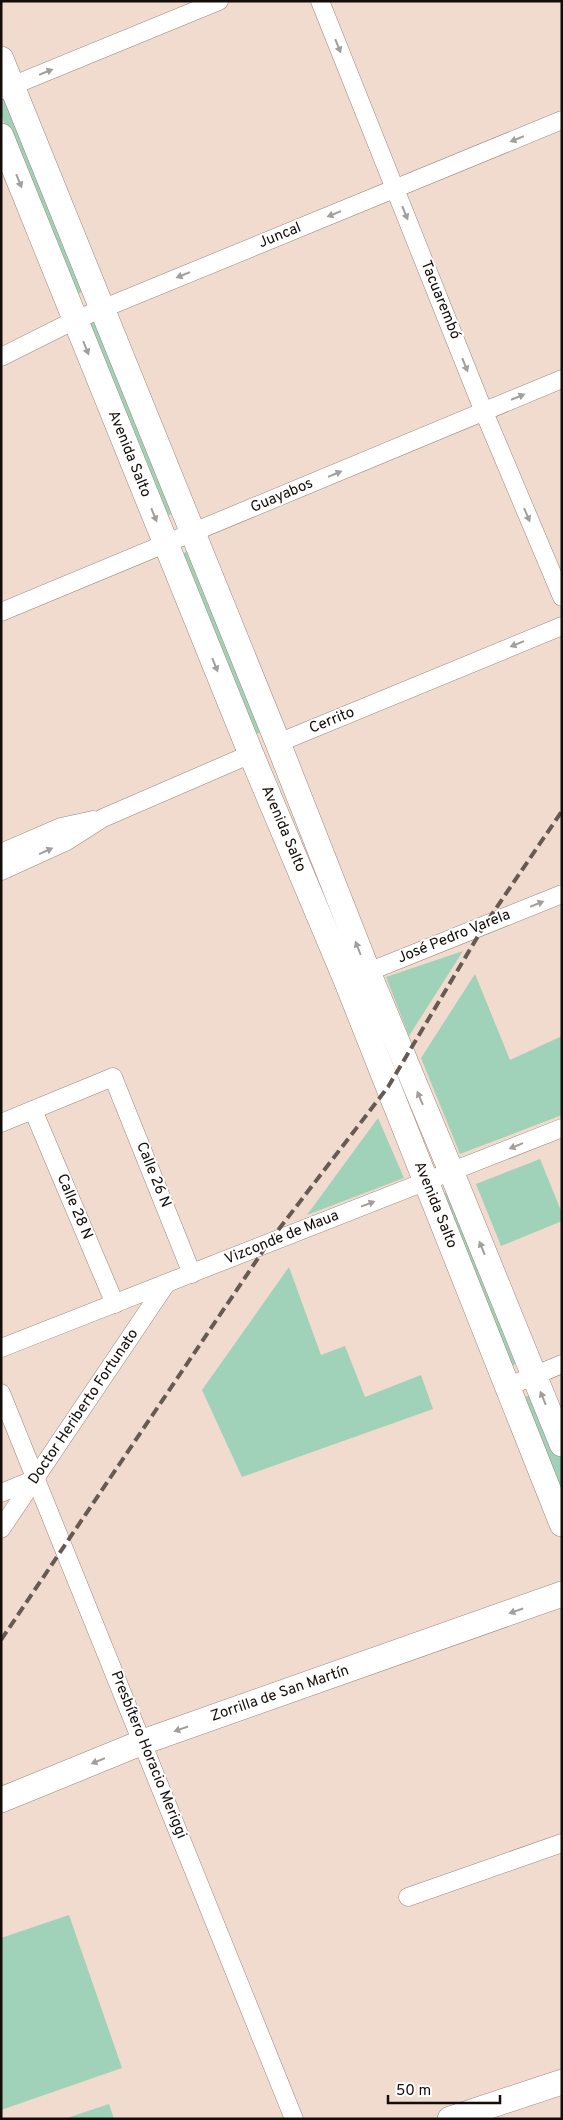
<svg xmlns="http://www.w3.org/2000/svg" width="563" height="2120" font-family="Overpass,sans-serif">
	<rect width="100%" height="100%" fill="#f1dbcf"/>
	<!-- green -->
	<g fill="#a0d1b9">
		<path d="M6,97L85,291L74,295L1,115V99Z"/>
		<path d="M98,319L176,512L164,517L86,324Z"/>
		<path d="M191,550L262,732L252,735L181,554Z"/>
		<path d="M463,951L409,1036L386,977Z"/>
		<path d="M475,974L510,1060L562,1036V1115L460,1154L421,1058Z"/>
		<path d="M378,1118L404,1178L307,1215Z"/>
		<path d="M540,1159L562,1213V1221L501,1246L476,1184Z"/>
		<path d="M449,1191L518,1363L507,1368L438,1196Z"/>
		<path d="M289,1267L321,1355L345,1346L365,1397L421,1375L433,1409L242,1477L202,1390Z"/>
		<path d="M534,1393L562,1461V1505L521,1399Z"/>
		<path d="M69,1915L122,2068L1,2110V1938Z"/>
		<path d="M109,2104L114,2119H64Z"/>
	</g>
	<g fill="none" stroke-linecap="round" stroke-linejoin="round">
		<!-- street casing -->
		<g stroke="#9b877c" stroke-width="19">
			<g id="street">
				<path d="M320,1L484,412L562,597"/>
				<path d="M2,90L219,1"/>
				<path d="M1,357L75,320L562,120"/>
				<path d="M1,612L562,379"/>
				<path d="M278,743L562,626"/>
				<path d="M1,853L61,827L93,820"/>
				<path d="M1,871L67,841L103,818L251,754"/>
				<path d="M358,976L562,894"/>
				<path d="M33,1110L115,1304"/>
				<path d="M1,1123L113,1077L192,1274"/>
				<path d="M1,1348L562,1128"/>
				<path d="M507,1387L562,1364"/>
				<path d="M1,1393L294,2119"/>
				<path d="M1,1493L35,1479"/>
				<path d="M1,1529L166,1284"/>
				<path d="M408,1897L562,1843"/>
			</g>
		</g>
		<!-- secondary casing -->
		<g stroke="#9b877c" stroke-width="26">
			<g id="secondary">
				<path d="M1,59L278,743L368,972L451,1171L562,1444"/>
				<path d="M1,136L251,754L346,980L562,1524"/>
				<path d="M1,1800L143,1742L562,1594"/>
				<path d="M450,2119L562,2082"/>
			</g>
		</g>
		<!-- street -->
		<use href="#street" stroke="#fff" stroke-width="18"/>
		<!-- secondary -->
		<use href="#secondary" stroke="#fff" stroke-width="25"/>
		<!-- rail -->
		<path stroke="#665a53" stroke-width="4" stroke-dasharray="10 5" stroke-linecap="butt" d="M1,1640L269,1242L388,1087L484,926L562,811"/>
	</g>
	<!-- one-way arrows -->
	<defs><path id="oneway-solid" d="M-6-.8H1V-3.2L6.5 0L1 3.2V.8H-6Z" transform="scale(1.25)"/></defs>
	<g fill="#a19e9c">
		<use href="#oneway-solid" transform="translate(338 46) rotate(68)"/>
		<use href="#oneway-solid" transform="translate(46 72) rotate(-22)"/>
		<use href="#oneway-solid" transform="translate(517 139) rotate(158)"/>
		<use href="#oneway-solid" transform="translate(19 181) rotate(68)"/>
		<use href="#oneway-solid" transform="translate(405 213) rotate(68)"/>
		<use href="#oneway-solid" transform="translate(334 214) rotate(158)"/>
		<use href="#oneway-solid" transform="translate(183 275) rotate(158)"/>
		<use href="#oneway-solid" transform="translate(86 348) rotate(68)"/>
		<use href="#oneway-solid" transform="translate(465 365) rotate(68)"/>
		<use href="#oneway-solid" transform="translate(518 397) rotate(-23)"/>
		<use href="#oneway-solid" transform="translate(335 474) rotate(-23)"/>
		<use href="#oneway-solid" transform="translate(154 515) rotate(68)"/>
		<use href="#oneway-solid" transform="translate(527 515) rotate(67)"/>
		<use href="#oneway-solid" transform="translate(517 644) rotate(158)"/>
		<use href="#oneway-solid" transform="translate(215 665) rotate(68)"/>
		<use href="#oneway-solid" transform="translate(46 851) rotate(-24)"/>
		<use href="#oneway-solid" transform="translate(537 904) rotate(-22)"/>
		<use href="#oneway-solid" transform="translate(358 948) rotate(-111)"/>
		<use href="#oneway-solid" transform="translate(420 1098) rotate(-113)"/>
		<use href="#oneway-solid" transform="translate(516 1146) rotate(158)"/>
		<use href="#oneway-solid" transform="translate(368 1204) rotate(-21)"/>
		<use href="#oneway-solid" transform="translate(482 1248) rotate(-112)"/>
		<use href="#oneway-solid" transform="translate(543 1398) rotate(-112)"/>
		<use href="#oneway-solid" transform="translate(516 1611) rotate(161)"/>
		<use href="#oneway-solid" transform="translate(181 1729) rotate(161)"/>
		<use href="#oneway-solid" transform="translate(98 1761) rotate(158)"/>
	</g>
	<g text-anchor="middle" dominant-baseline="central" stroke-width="4" stroke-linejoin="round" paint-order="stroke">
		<!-- street labels -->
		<g font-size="15" fill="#130c08" stroke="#fff">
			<text transform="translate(280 236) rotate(-22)">Juncal</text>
			<text transform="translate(440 300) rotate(68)">Tacuarembó</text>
			<text transform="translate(129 454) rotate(68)">Avenida Salto</text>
			<text transform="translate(282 496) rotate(-23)">Guayabos</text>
			<text transform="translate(332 721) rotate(-22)">Cerrito</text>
			<text transform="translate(283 829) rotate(67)">Avenida Salto</text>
			<text transform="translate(454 937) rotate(-22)">José Pedro Varela</text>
			<text transform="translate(153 1175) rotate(68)">Calle 26 N</text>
			<text transform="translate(435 1205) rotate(68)">Avenida Salto</text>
			<text transform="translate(74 1207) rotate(67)">Calle 28 N</text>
			<text transform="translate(282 1238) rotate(-22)">Vizconde de Maua</text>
			<text transform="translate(84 1407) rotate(-56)">Doctor Heriberto Fortunato</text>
			<text transform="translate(280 1694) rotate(-19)">Zorrilla de San Martín</text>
			<text transform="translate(148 1755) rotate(68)">Presbítero Horacio Meriggi</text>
		</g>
	</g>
	<!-- border -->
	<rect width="563" height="2120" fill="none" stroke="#130c08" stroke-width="5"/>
	<!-- scale -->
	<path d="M388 2095v8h112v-8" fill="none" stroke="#130c08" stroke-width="2.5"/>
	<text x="396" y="2095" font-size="15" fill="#130c08" stroke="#ffffff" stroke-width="4" paint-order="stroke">50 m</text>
</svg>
